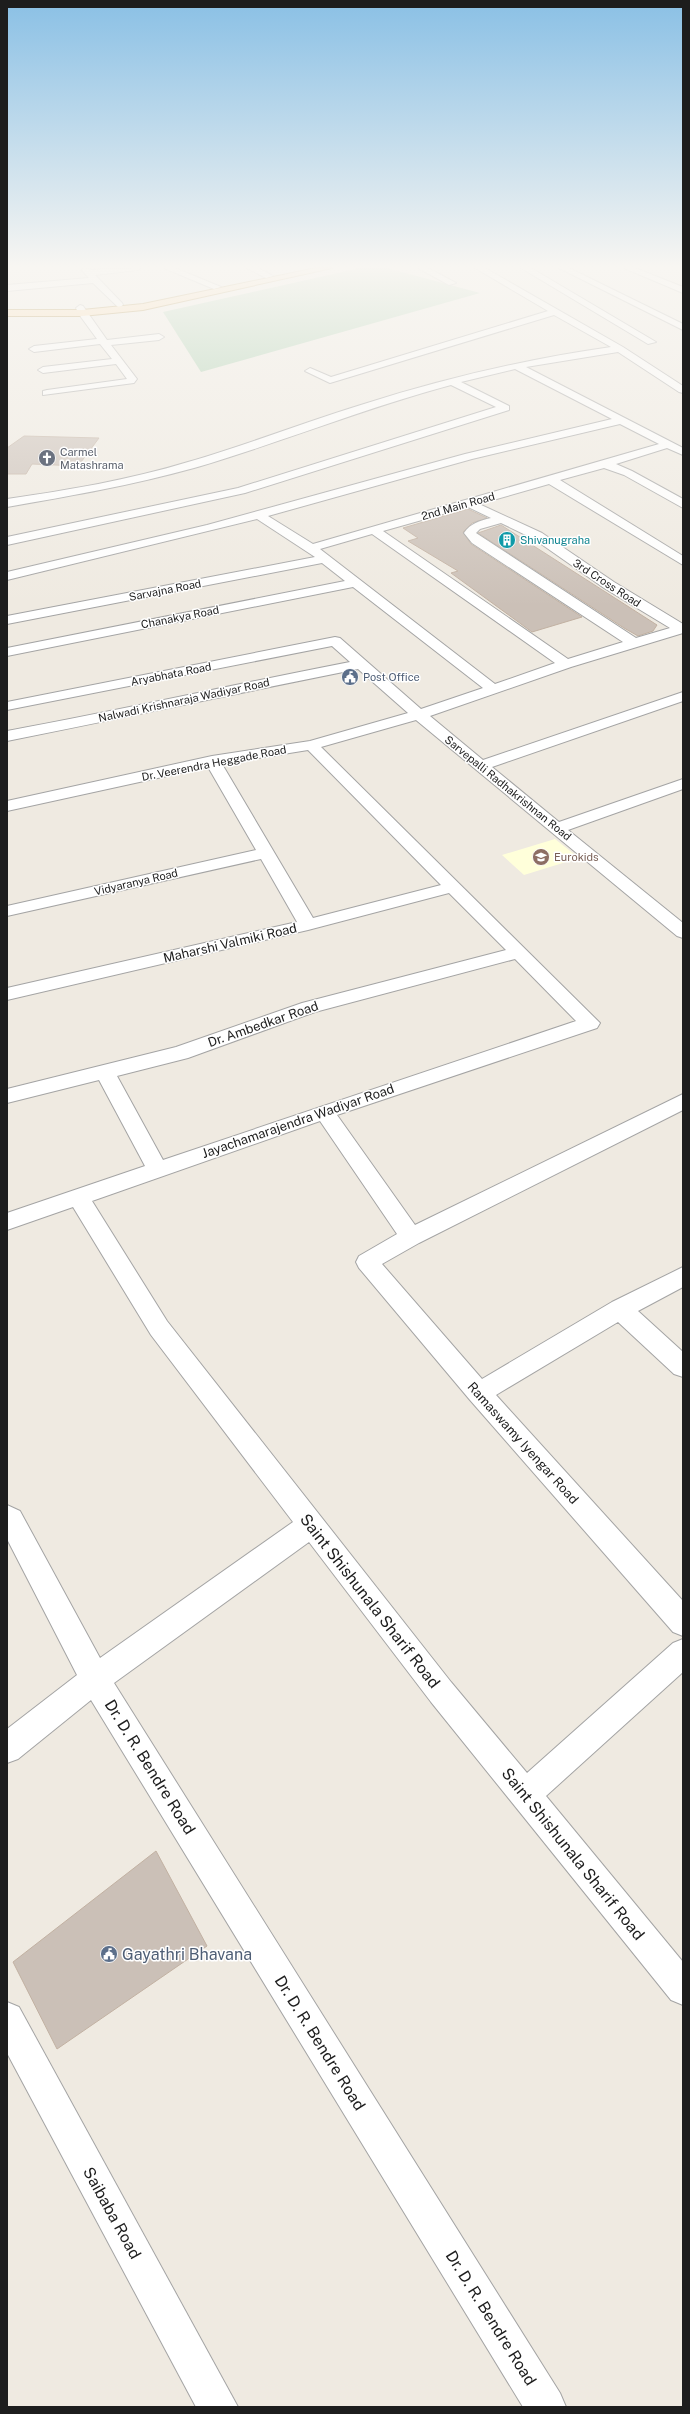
<svg xmlns="http://www.w3.org/2000/svg" width="690" height="2414" font-family="'Public Sans',sans-serif">
	<rect width="100%" height="100%" fill="#efeae1"/>
	<!-- education -->
	<path fill="#ffffda" d="M555,839L579,858L524,875L502,855Z"/>
	<!-- cemetery -->
	<path fill="#a0caa7" d="M360,268H387L480,293L201,372L163,312Z"/>
	<!-- building -->
	<g fill="#cbc0b7" stroke="#c2b1a2">
		<path d="M24,436L99,438L78,466L32,464L26,474H7V448Z"/>
		<path d="M468,509L487,518L472,523L463,532L471,544L582,617L532,632L451,573L458,571L408,541L418,538L403,528Z"/>
		<path d="M501,525L657,625L653,631L638,636L624,628L478,533Z"/>
		<path d="M156,1851L207,1946L57,2049L13,1962Z"/>
	</g>
	<g fill="none" stroke-linecap="round" stroke-linejoin="round">
		<!-- minor casing -->
		<g stroke="#a4a4a4" stroke-width="2">
			<g id="minor">
				<path d="M83,268L91,270L141,268L137,270L95,275L122,303L123,305L119,308L93,283L7,291V285L89,278L82,270Z"/>
				<path d="M164,268H175L221,287L214,289Z"/>
				<path d="M247,268H258L273,276L266,278Z"/>
				<path d="M418,268H428L456,283L449,285Z"/>
				<path d="M475,268H485L623,347L683,386V393L679,392L618,352L526,367L683,448V455L667,448L616,464L632,471L683,499V508L624,475L604,468L560,480L683,556V565L549,484L479,504L542,533L614,582L683,624V633L571,667L430,716L483,760L683,692V701L492,767L559,822L683,779V789L568,830L683,923V938L677,936L416,720L321,747L600,1023L597,1028L337,1115L415,1225L683,1094V1110L419,1243L382,1264L482,1379L612,1302L683,1267V1287L638,1311L683,1352V1377L674,1374L618,1322L496,1395L683,1601V1636L673,1632L470,1400L359,1268L356,1262L359,1256L397,1234L320,1121L92,1201L167,1321L451,1682L527,1773L673,1643L683,1639V1672L546,1796L683,1962V2005L671,2000L431,1702L309,1542L114,1683L560,2393L566,2407H523L91,1700L18,1759L7,1763V1729L77,1675L7,1539V1505L20,1511L100,1658L293,1522L151,1335L73,1207L7,1230V1213L145,1166L99,1080L7,1103V1089L176,1047L302,1003L506,950L449,893L308,930L7,1000V988L297,922L261,859L7,916V906L256,850L208,767L7,811V801L212,756L310,741L408,713L358,669C241,692 124,718 7,741V731C122,710 236,684 350,662L332,646L7,710V702L335,637L340,638L421,709L483,688L353,587L7,656V648L345,581L322,563L7,624V616L315,557L257,519L7,580V572L207,525L465,454L612,419L515,369L461,382L509,406V410L245,493L7,545V537L238,488L496,407L451,385C364,408 280,443 194,468C133,485 70,496 7,507V499C68,490 129,480 188,462C247,445 305,422 364,404C445,378 527,359 611,347L554,315L330,383L305,371L310,368L331,377L548,311ZM620,424L659,444L313,544L268,516L472,459ZM468,507L491,518C479,521 471,523 464,533L472,543L623,642L568,659L383,531ZM501,523L534,539L604,588L670,628L636,638L476,533L480,529ZM372,534L555,663L495,684L320,549ZM308,750L441,885L313,918L222,764ZM515,959L576,1021L163,1160L117,1076L188,1058L315,1012Z"/>
				<path d="M521,268H531L656,342L648,344Z"/>
				<path d="M559,268H569L683,324V330Z"/>
				<path d="M624,268H635L683,287V293Z"/>
				<path d="M80,305L83,306L107,340L159,334L164,337L159,340L111,345L137,379L134,383L43,395V391L47,390L127,379L116,364L43,373L38,370L43,367L112,359L100,344L34,352L29,349L34,346L97,339L78,313L76,308Z"/>
				<path d="M7,2002L19,2007L238,2407H196L7,2053Z"/>
			</g>
		</g>
		<!-- major casing -->
		<g stroke="#956500" stroke-width="2">
			<path id="major" d="M316,268H332L143,310L82,316H7V310H82L143,304Z"/>
		</g>
		<!-- minor -->
		<use href="#minor" fill="#fff" fill-rule="evenodd"/>
		<!-- major -->
		<use href="#major" fill="#ffd396" fill-rule="evenodd"/>
	</g>
	<!-- sky -->
	<linearGradient id="sky" x2="0" y2="1"><stop stop-color="#8ac0e5"/><stop offset="0.44" stop-color="#f8f6f2"/><stop offset="1" stop-color="#f8f6f2" stop-opacity="0"/></linearGradient>
	<rect width="690" height="606" fill="url(#sky)"/>
	<!-- icons -->
	<defs>
		<g id="church-disc" transform="scale(0.9)"><circle r="9.5" fill="#6b7280" stroke="#fff"/><path d="M-1.2-6h2.4v3.5h3.3v2.4h-3.3V6h-2.4V-.1h-3.3v-2.4h3.3Z" fill="#fff"/></g>
		<g id="building-disc" transform="scale(0.9)"><circle r="9.5" fill="#0f9aa8" stroke="#fff"/><path d="M-4-6H4V6H1V3H-1V6H-4ZM-2.5-4.3h1.7v1.8h-1.7ZM.8-4.3h1.7v1.8H.8ZM-2.5-1h1.7V.8h-1.7ZM.8-1h1.7V.8H.8Z" fill="#fff"/></g>
		<g id="civic-disc" transform="scale(0.9)"><circle r="9.5" fill="#5c6f8a" stroke="#fff"/><path d="M-.6-6.5H3V-4.5H.6V-3L4-1V1h2V6H-6V1h2V-1L-.6-3ZM-1.2 2.5V6h2.4V2.5Z" fill="#fff"/></g>
		<g id="school-disc" transform="scale(0.9)"><circle r="9.5" fill="#8d6e63" stroke="#fff"/><path d="M0-5L7-2L0 1L-7-2ZM-4 1L0 2.5L4 1V4Q0 6-4 4Z" fill="#fff"/></g>
	</defs>
	<g fill-rule="evenodd">
		<use href="#church-disc" x="47" y="458"/>
		<use href="#building-disc" x="507" y="540"/>
		<use href="#civic-disc" x="350" y="677"/>
		<use href="#school-disc" x="541" y="857"/>
		<use href="#civic-disc" x="109" y="1954"/>
	</g>
	<g text-anchor="middle" dominant-baseline="central" stroke-width="3" stroke-linejoin="round" paint-order="stroke">
		<!-- far-worship labels -->
		<g font-size="11" fill="#5b616d" stroke="#fff" text-anchor="start">
			<text x="60" y="452">Carmel<tspan x="60" dy="13">Matashrama</tspan></text>
		</g>
		<!-- far-street labels -->
		<g font-size="11" fill="#1d1d1d" stroke="#fff">
			<text transform="translate(458 506) rotate(-16)">2nd Main Road</text>
			<text transform="translate(607 583) rotate(33)">3rd Cross Road</text>
			<text transform="translate(165 590) rotate(-11)">Sarvajna Road</text>
			<text transform="translate(180 617) rotate(-11)">Chanakya Road</text>
			<text transform="translate(171 674) rotate(-11)">Aryabhata Road</text>
			<text transform="translate(184 700) rotate(-12)">Nalwadi Krishnaraja Wadiyar Road</text>
			<text transform="translate(214 763) rotate(-11)">Dr. Veerendra Heggade Road</text>
			<text transform="translate(508 788) rotate(39)">Sarvepalli Radhakrishnan Road</text>
			<text transform="translate(136 882) rotate(-13)">Vidyaranya Road</text>
		</g>
		<!-- far-culture labels -->
		<g font-size="11" fill="#0d838f" stroke="#fff" text-anchor="start">
			<text x="520" y="540">Shivanugraha</text>
		</g>
		<!-- far-service labels -->
		<g font-size="11" fill="#4e5e75" stroke="#fff" text-anchor="start">
			<text x="363" y="677">Post Office</text>
		</g>
		<!-- far-education labels -->
		<g font-size="11" fill="#785e54" stroke="#fff" text-anchor="start">
			<text x="554" y="857">Eurokids</text>
		</g>
		<!-- street labels -->
		<g font-size="13" fill="#1d1d1d" stroke="#fff">
			<text transform="translate(230 943) rotate(-13)">Maharshi Valmiki Road</text>
			<text transform="translate(263 1024) rotate(-19)">Dr. Ambedkar Road</text>
			<text transform="translate(298 1121) rotate(-19)">Jayachamarajendra Wadiyar Road</text>
			<text transform="translate(523 1443) rotate(48)">Ramaswamy Iyengar Road</text>
		</g>
		<!-- near-street labels -->
		<g font-size="16" fill="#1d1d1d" stroke="#fff">
			<text transform="translate(370 1601) rotate(52)">Saint Shishunala Sharif Road</text>
			<text transform="translate(150 1767) rotate(58)">Dr. D. R. Bendre Road</text>
			<text transform="translate(573 1854) rotate(51)">Saint Shishunala Sharif Road</text>
			<text transform="translate(320 2043) rotate(58)">Dr. D. R. Bendre Road</text>
			<text transform="translate(112 2213) rotate(61)">Saibaba Road</text>
			<text transform="translate(491 2318) rotate(58)">Dr. D. R. Bendre Road</text>
		</g>
		<!-- near-service labels -->
		<g font-size="16" fill="#4e5e75" stroke="#fff" text-anchor="start">
			<text x="122" y="1954">Gayathri Bhavana</text>
		</g>
	</g>
	<!-- border -->
	<rect width="690" height="2414" fill="none" stroke="#1d1d1d" stroke-width="16"/>
</svg>
